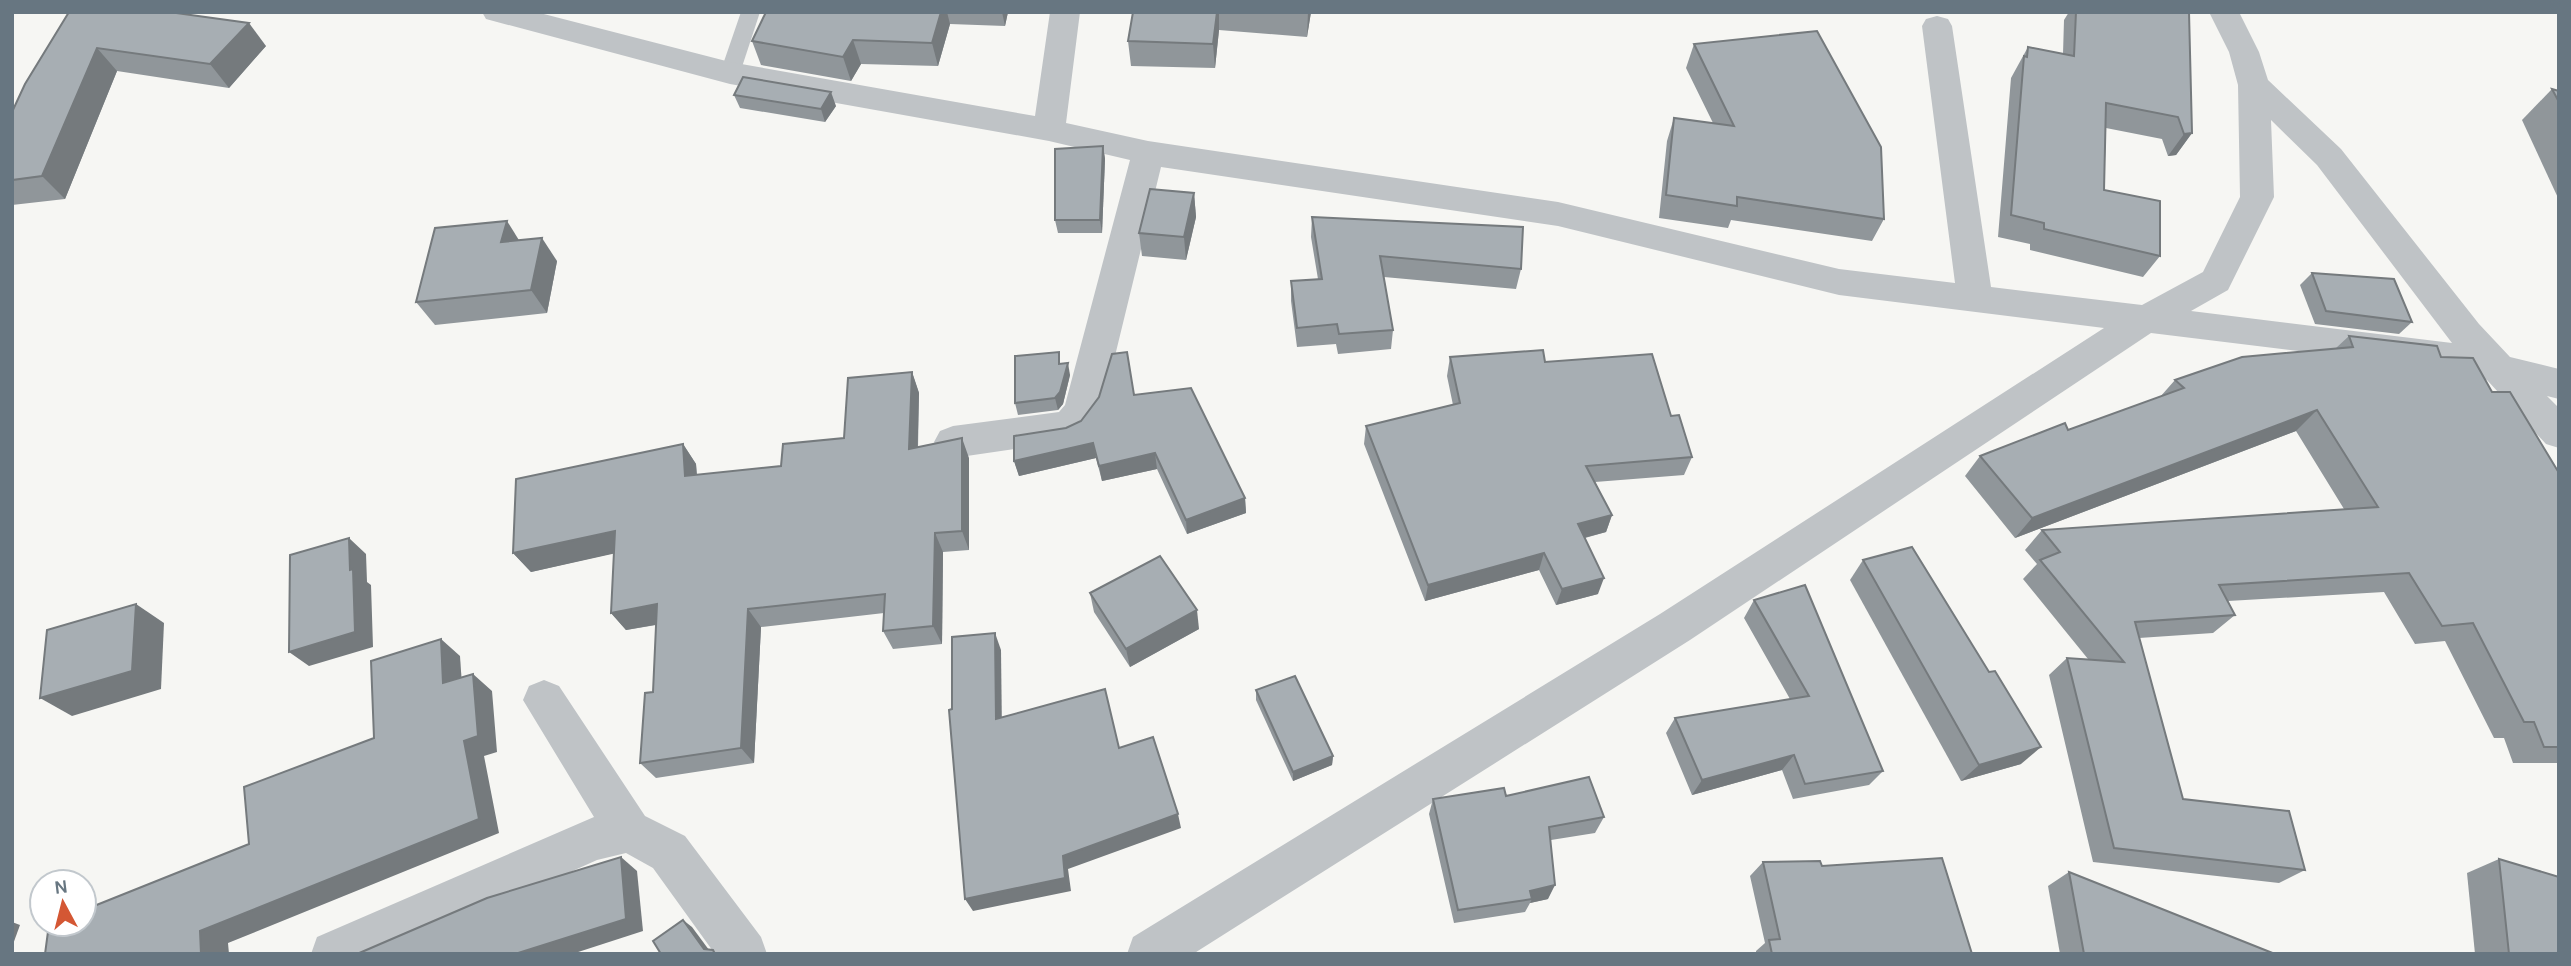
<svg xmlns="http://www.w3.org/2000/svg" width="2571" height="966" font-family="Karla,sans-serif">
	<rect width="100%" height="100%" fill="#f6f6f3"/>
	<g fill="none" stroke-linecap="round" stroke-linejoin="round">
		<!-- lane -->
		<path fill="#bfc3c6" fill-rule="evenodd" d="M741,12H760L740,73L737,78H723L720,73Z"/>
		<!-- street -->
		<g fill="#bfc3c6" fill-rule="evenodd">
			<path d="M482,12H536L730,62L1035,116L1050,12H1080L1066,123L1148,141L1558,202L1839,269L1955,283L1922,26L1926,19L1937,16L1948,19L1952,26L1991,287L2142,305L2203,272L2240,197L2238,85L2229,52L2209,12H2239L2259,52L2268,80L2341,149L2479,324L2510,357L2559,369V399L2547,396L2559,408V448L2546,444L2487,380L2445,369L2151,333L1690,640L1193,954H1127L1133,937L1660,614L2104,328L1839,295L1558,226L1161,167L1105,397C1097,418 1091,434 1069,441L953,458L940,453L934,442L940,431L953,426L1059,412L1065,405L1130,160L1049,141L730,84L486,19ZM2271,120L2317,165L2452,343L2191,311L2228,290L2274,197Z"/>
			<path d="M544,680L559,686L645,816L685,836L761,937L767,954H715L653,868L626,853L597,860L388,954H311L317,937L594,817L523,700L529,686Z"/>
		</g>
	</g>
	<!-- wall -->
	<g fill="#90969a">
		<path d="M69,12L266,46L229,88L117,71L65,199L12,205V112Z"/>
		<path d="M766,12H1008L1005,26L950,24L938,66L861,64L851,81L761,65L752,41Z"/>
		<path d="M1133,12H1311L1307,37L1219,30L1215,68L1131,66L1128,41Z"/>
		<path d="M2069,12H2189L2192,133L2176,155L2168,156L2162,139L2106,128L2104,190L2160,256L2143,277L2030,250V244L1998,237L2011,78L2028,47L2063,54L2064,20Z"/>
		<path d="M1694,44L1884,219L1872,241L1731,220L1728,228L1659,218L1667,141L1674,118L1713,123L1686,68Z"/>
		<path d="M2552,89L2559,91V200L2522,120Z"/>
		<path d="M734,95L836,106L825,122L740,108Z"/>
		<path d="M1103,146L1105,159L1102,233H1058L1055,220Z"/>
		<path d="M1194,193L1196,217L1186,260L1142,256L1139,233Z"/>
		<path d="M1312,217L1521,269L1516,289L1384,277L1393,330L1391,349L1338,354L1336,344L1297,347L1291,301V281L1318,279L1311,237Z"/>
		<path d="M557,261L547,313L435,325L416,302Z"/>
		<path d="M2312,273L2412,322L2399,334L2315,324L2300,285Z"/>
		<path d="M2349,336L2441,357L2492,392L2559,473V763H2513L2504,738H2494L2445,641L2415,644L2384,592L2228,601L2235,615L2213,633L2139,638L2183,799L2305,870L2279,883L2093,862L2049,675L2067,658L2088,659L2023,579L2037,564L2025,550L2042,530L2344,509L2296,431L2015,538L1965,476L1980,456L2068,430L2160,397L2175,380L2336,348Z"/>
		<path d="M1450,357L1545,362L1671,416L1692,457L1684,475L1595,482L1612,515L1606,532L1585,538L1598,594L1556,605L1539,570L1425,601L1364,444L1366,426L1453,405L1447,376Z"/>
		<path d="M1062,364L1070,375L1063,404L1058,410L1018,415L1015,403Z"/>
		<path d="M912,372L919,393L918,448L969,458V550L943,552L942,644L893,649L883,631L884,613L761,627L754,763L656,778L640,763L653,692L656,625L626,630L611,613L614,553L531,572L513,553L683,444L696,464L697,475L781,466L844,438Z"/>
		<path d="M1134,395L1245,498L1246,513L1187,534L1157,469L1102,481L1096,458L1019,476L1014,461L1066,428Z"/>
		<path d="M1863,560L2021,764L1961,781L1850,580Z"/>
		<path d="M1090,593L1199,629L1130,667L1094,612Z"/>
		<path d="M1754,600L1883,771L1869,785L1793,799L1782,770L1692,795L1666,733L1675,718L1790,699L1744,618Z"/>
		<path d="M1256,690L1333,756L1332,765L1293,781L1256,700Z"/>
		<path d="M1506,796L1604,817L1595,833L1551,840L1548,899L1530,903L1525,912L1454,923L1429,814L1433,799Z"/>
		<path d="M2499,859L2559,954H2475L2467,873Z"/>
		<path d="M1763,862L1822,866L1972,954H1756V951L1765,943L1750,876Z"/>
		<path d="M2069,872L2275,954H2060L2048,886Z"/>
	</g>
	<!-- shaded-wall -->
	<g fill="#757a7d">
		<path d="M941,12H947L950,24L938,66L932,43Z"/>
		<path d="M1002,12H1008L1005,26Z"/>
		<path d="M1217,12H1219V30L1215,68L1213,44Z"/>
		<path d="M1308,12H1311L1307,37Z"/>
		<path d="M249,23L266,46L229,88L210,64Z"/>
		<path d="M853,40L861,64L851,81L843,57Z"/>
		<path d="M97,48L117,71L65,199L42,176Z"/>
		<path d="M831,92L836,106L825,122L821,109Z"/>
		<path d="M2192,133L2176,155L2168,156L2184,134Z"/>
		<path d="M1103,146L1105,159L1102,233L1100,220Z"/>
		<path d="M1194,193L1196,217L1186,260L1184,237Z"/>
		<path d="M507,221L522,245L501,242Z"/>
		<path d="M542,238L557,261L547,313L531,290Z"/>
		<path d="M1068,363L1070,375L1063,404L1058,410L1055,398Z"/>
		<path d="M912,372L919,393L917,469L909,449Z"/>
		<path d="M2317,410L2296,431L2015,538L2032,518Z"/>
		<path d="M962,438L969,458V550L962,531Z"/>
		<path d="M1093,443L1096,458L1019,476L1014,461Z"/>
		<path d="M683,444L696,464L698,496L685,476Z"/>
		<path d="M1155,453L1157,469L1102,481L1099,466Z"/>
		<path d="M1245,498L1246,513L1187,534L1186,520Z"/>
		<path d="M1612,515L1606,532L1572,541L1578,524Z"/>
		<path d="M615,531L630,550L531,572L513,553Z"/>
		<path d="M935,533L943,552L942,644L933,626Z"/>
		<path d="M349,538L366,554L367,582L371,585L373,647L309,666L289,652L350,570Z"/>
		<path d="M1544,553L1539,570L1425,601L1428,585Z"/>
		<path d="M1604,578L1598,594L1556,605L1562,589Z"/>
		<path d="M136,604L164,623L161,689L72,716L40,698Z"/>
		<path d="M657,604L671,622L626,630L611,613Z"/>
		<path d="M748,609L761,627L754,763L741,748Z"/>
		<path d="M1197,610L1199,629L1130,667L1126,649Z"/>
		<path d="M995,633L1001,650L1002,734L996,719Z"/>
		<path d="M441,639L460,656L463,700L443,683Z"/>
		<path d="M473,674L492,691L497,752L484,756L499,833L228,943L229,954H201L200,931L464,741Z"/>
		<path d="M2041,747L2021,764L1961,781L1979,765Z"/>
		<path d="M1794,755L1782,770L1692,795L1702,780Z"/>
		<path d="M1333,756L1332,765L1293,781V772Z"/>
		<path d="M1178,814L1181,828L1068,869L1071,891L973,911L965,899L1063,856Z"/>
		<path d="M621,857L637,871L643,931L572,954H515Z"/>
		<path d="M1555,885L1548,899L1530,903L1532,899L1530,891Z"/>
		<path d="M683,920L692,927L712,954L704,949Z"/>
		<path d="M12,922L20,925L12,947Z"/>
	</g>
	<!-- building -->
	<g fill="#a7aeb3" stroke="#757a7d" stroke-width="2">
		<path d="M69,12H169L249,23L210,64L97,48L42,176L12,180V112L25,84Z"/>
		<path d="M766,12H941L932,43L853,40L843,57L752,41Z"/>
		<path d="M1133,12H1217L1213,44L1128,41Z"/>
		<path d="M2076,12H2189L2192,133L2184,134L2178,117L2106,103L2104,190L2160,201V256L2044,229V223L2011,215L2024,56L2027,57L2028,47L2074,56Z"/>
		<path d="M1817,31L1881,147L1884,219L1737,197V206L1666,195L1674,118L1734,126L1694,44Z"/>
		<path d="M743,77L831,92L821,109L734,95Z"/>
		<path d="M2552,89L2559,91V102Z"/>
		<path d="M1103,146L1100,220H1055V149Z"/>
		<path d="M1150,189L1194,193L1184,237L1139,233Z"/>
		<path d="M1312,217L1523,227L1521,269L1380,256L1393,330L1339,334L1337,324L1297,328L1291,281L1322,279Z"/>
		<path d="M507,221L501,242L542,238L531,290L416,302L435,228Z"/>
		<path d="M2312,273L2394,279L2412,322L2326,311Z"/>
		<path d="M2349,336L2437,346L2441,357L2473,358L2492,392H2510L2559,473V747H2544L2534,722H2524L2473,623L2442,626L2409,573L2219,585L2235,615L2135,622L2183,799L2289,811L2305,870L2114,848L2067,658L2124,662L2040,560L2060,552L2042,530L2378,507L2317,410L2032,518L1980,456L2065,423L2068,430L2184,388L2175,380L2242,357L2353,347Z"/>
		<path d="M1543,350L1545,362L1652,354L1671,416L1679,415L1692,457L1586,466L1612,515L1578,524L1604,578L1562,589L1544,553L1428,585L1366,426L1460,403L1450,357Z"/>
		<path d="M1059,352V364L1068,363L1060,392L1055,398L1015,403V356Z"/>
		<path d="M1127,352L1134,395L1191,388L1245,498L1186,520L1155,453L1099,466L1093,443L1014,461V436L1066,428L1081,421L1099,397L1112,354Z"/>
		<path d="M912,372L909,449L962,438V531L935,533L933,626L883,631L885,594L748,609L741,748L640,763L645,693L653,692L657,604L611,613L615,531L513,553L516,479L683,444L685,476L781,466L783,444L844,438L848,378Z"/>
		<path d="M349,538L350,570L353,569L355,632L289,652L290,555Z"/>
		<path d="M1912,547L1989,672L1995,671L2041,747L1979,765L1863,560Z"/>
		<path d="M1160,556L1197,610L1126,649L1090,593Z"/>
		<path d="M1805,585L1883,771L1805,784L1794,755L1702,780L1675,718L1809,696L1754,600Z"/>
		<path d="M136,604L132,671L40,698L47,630Z"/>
		<path d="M995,633L996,719L1105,689L1119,748L1153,737L1178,814L1063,856L1065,878L965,899L949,710L952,709V637Z"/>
		<path d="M441,639L443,683L473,674L478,736L464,741L479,819L200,931L201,954H45L49,924H84V910L249,844L244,787L374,738L371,661Z"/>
		<path d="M1295,676L1333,756L1293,772L1256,690Z"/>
		<path d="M1589,777L1604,817L1549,827L1555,885L1530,891L1532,899L1458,910L1433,799L1504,788L1506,796Z"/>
		<path d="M621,857L626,919L515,954H357L487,898Z"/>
		<path d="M1942,858L1972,954H1772L1769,940L1780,939L1763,862L1820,861L1822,866Z"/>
		<path d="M2499,859L2559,877V954H2509Z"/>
		<path d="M2069,872L2275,954H2084Z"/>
		<path d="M683,920L704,949L713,950L715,954H661L653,941Z"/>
	</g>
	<!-- border -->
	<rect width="2571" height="966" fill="none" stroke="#677681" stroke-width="28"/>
	<!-- north arrow -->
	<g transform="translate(63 903) rotate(353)"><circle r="33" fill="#ffffff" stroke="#c2c8cd" stroke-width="2"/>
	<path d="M0-5L12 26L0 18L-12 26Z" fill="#d45734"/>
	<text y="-10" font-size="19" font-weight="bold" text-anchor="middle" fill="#677681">N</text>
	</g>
</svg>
